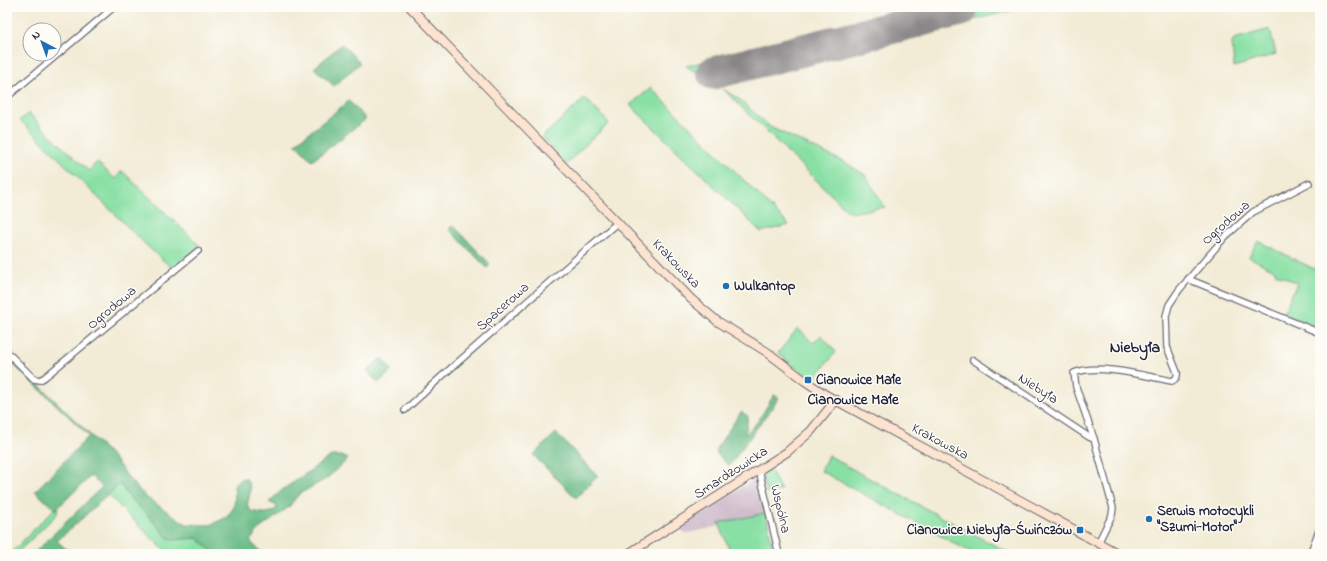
<svg xmlns="http://www.w3.org/2000/svg" width="1327" height="561" font-family="'Indie Flower',sans-serif">
	<rect width="100%" height="100%" fill="#fdfcf7"/>
	<filter id="ink" filterUnits="userSpaceOnUse"><feTurbulence type="fractalNoise" baseFrequency=".025" numOctaves="2"/><feDisplacementMap in="SourceGraphic" scale="8" xChannelSelector="R" yChannelSelector="G"/><feConvolveMatrix kernelMatrix="1 2 1 2 8 2 1 2 1" color-interpolation-filters="sRGB"/></filter>
	<filter id="wash" filterUnits="userSpaceOnUse"><feTurbulence type="fractalNoise" baseFrequency=".012" numOctaves="4" result="noise"/><feDisplacementMap in="SourceGraphic" scale="16" xChannelSelector="R" yChannelSelector="G"/><feGaussianBlur stdDeviation="0.9" result="paint"/><feColorMatrix in="noise" values="0 0 0 0 0 0 0 0 0 0 0 0 0 0 0 0 0 1.4 0 .05"/><feComposite in="paint" operator="in"/></filter>
	<g filter="url(#wash)">
		<rect width="100%" height="100%" fill="#f2ebd5"/>
		<!-- industrial -->
		<path fill="#d0bdcc" d="M757,477L766,513L719,523V526L685,534L680,527Z"/>
		<!-- green -->
		<g fill="#89e0a4" stroke="#568170">
			<path d="M920,7H1025L716,85L686,66Z"/>
			<path d="M1270,29L1276,54L1234,67L1232,43L1234,39Z"/>
			<path d="M651,88L789,225L761,232L630,105Z"/>
			<path d="M723,89L740,100L770,127L846,163L865,175L885,207L850,213Z"/>
			<path d="M585,98L609,123L580,150L566,165L542,137Z"/>
			<path d="M29,113L49,134L89,171L97,162L115,179L122,171L200,246L174,270L146,245L20,120Z"/>
			<path d="M1258,241L1320,272V328L1283,314L1297,283L1275,273L1276,271L1249,257Z"/>
			<path d="M798,328L813,343L821,335L836,352L812,381L778,353Z"/>
			<path d="M828,455L861,474L1011,554H974L821,471Z"/>
			<path d="M770,469L781,490L767,493L762,474Z"/>
			<path d="M120,484L129,497L146,513L167,537L197,538L216,554H168L108,495Z"/>
			<path d="M59,506L57,514L16,554H10L54,509L55,510Z"/>
			<path d="M766,513L772,545L731,554L719,523Z"/>
		</g>
		<!-- forest -->
		<g fill="#6ebe8a" stroke="#487062">
			<path d="M342,44L360,63L334,86L314,68Z"/>
			<path d="M349,101L366,119L312,161L295,144Z"/>
			<path d="M453,225L490,264L487,268L449,229Z"/>
			<path d="M7,354L113,457L130,480L147,498L186,524L210,525L227,517L234,507L235,497L234,486L240,479L245,478C253,487 250,495 247,505L251,511C263,513 268,516 278,507L269,502L282,490L331,456H342L348,459L326,479L299,494L289,507L259,529L250,541L263,554H216L197,538L172,540L167,537L146,513L129,497L120,484L57,541L72,554H33L102,487L91,476L55,510L35,491L89,436L7,358Z"/>
			<path d="M381,358L392,370L378,383L367,371Z"/>
			<path d="M774,395L779,398L729,466L717,454L716,449L741,412L748,416L745,435L758,421Z"/>
			<path d="M556,433L598,476L576,498L533,455Z"/>
		</g>
		<g fill="none" stroke-linecap="round" stroke-linejoin="round">
			<!-- taxiway -->
			<path stroke="#8a8688" stroke-width="13" d="M961,10L971,7"/>
			<!-- runway -->
			<path stroke="#8a8688" stroke-width="33" d="M713,73L961,10"/>
		</g>
	</g>
	<g filter="url(#ink)">
		<g fill="none" stroke-linecap="round" stroke-linejoin="round">
			<!-- street casing -->
			<g stroke="#6b6871" stroke-width="8">
				<g id="street">
					<path d="M7,97L114,7"/>
					<path d="M1188,279L1320,333"/>
					<path d="M7,352L34,379L40,380L45,377L198,251"/>
					<path d="M973,360L1089,437L1094,439"/>
					<path d="M405,410L441,377L618,222"/>
					<path d="M759,470L779,554"/>
					<path d="M1098,543L1112,515L1113,508L1094,439L1076,387L1074,373C1099,363 1145,376 1172,381C1176,379 1178,377 1177,372L1167,347L1166,316L1169,305L1179,290L1225,237L1253,212L1309,183"/>
					<path d="M1310,554L1320,528"/>
				</g>
			</g>
			<!-- secondary casing -->
			<g stroke="#6b6871" stroke-width="10">
				<g id="secondary">
					<path d="M410,7L691,299L717,321L767,352L805,381L826,395L1119,554"/>
					<path d="M628,554L787,452L811,431L836,400"/>
				</g>
			</g>
			<!-- street -->
			<use href="#street" stroke="#fff" stroke-width="5.5"/>
			<!-- secondary -->
			<use href="#secondary" stroke="#fde4d1" stroke-width="8"/>
		</g>
	</g>
	<!-- markers -->
	<g fill="#1f6fb2" stroke="#fdfcf7" stroke-width="1.5">
		<circle cx="726" cy="286" r="4"/>
		<rect x="804" y="376" width="8" height="8" rx="2"/>
		<circle cx="1149" cy="519" r="4"/>
		<rect x="1076" y="526" width="8" height="8" rx="2"/>
	</g>
	<g text-anchor="middle" dominant-baseline="central" stroke-width="3" stroke-linejoin="round" paint-order="stroke">
		<!-- street labels -->
		<g font-size="14" fill="#22223b" stroke="#fdfcf7">
			<text transform="translate(1226 223) rotate(-42)">Ogrodowa</text>
			<text transform="translate(676 264) rotate(46)">Krakowska</text>
			<text transform="translate(503 307) rotate(-42)">Spacerowa</text>
			<text transform="translate(112 308) rotate(-40)">Ogrodowa</text>
			<text transform="translate(1038 389) rotate(33)">Niebyła</text>
			<text transform="translate(940 442) rotate(28)">Krakowska</text>
			<text transform="translate(731 473) rotate(-33)">Smardzowicka</text>
			<text transform="translate(780 509) rotate(77)">Wspólna</text>
		</g>
		<!-- poi labels -->
		<g font-size="14" font-weight="bold" fill="#22223b" stroke="#fdfcf7" text-anchor="start">
			<text x="734" y="286">Wulkantop</text>
			<text x="816" y="380">Cianowice Małe</text>
			<text x="1157" y="511">Serwis motocykli<tspan x="1157" dy="16">"Szumi-Motor"</tspan></text>
			<text x="1072" y="530" text-anchor="end">Cianowice Niebyła-Świńczów</text>
		</g>
		<!-- neighbourhood labels -->
		<g font-size="15" font-weight="bold" fill="#22223b" stroke="#fdfcf7">
			<text x="853" y="400">Cianowice Małe</text>
		</g>
		<!-- quarter labels -->
		<g font-size="16" font-weight="bold" fill="#22223b" stroke="#fdfcf7">
			<text x="1135" y="348">Niebyła</text>
		</g>
	</g>
	<!-- margin -->
	<rect width="1327" height="561" fill="none" stroke="#fdfcf7" stroke-width="24"/>
	<!-- north arrow -->
	<g transform="translate(42 42) rotate(319)"><circle r="19" fill="#fdfcf7" stroke="#a5a5ac"/>
	<path d="M0-3L7 15L0 10L-7 15Z" fill="#1f6fb2"/>
	<text y="-6" font-size="11" font-weight="bold" text-anchor="middle" fill="#22223b">N</text>
	</g>
</svg>
